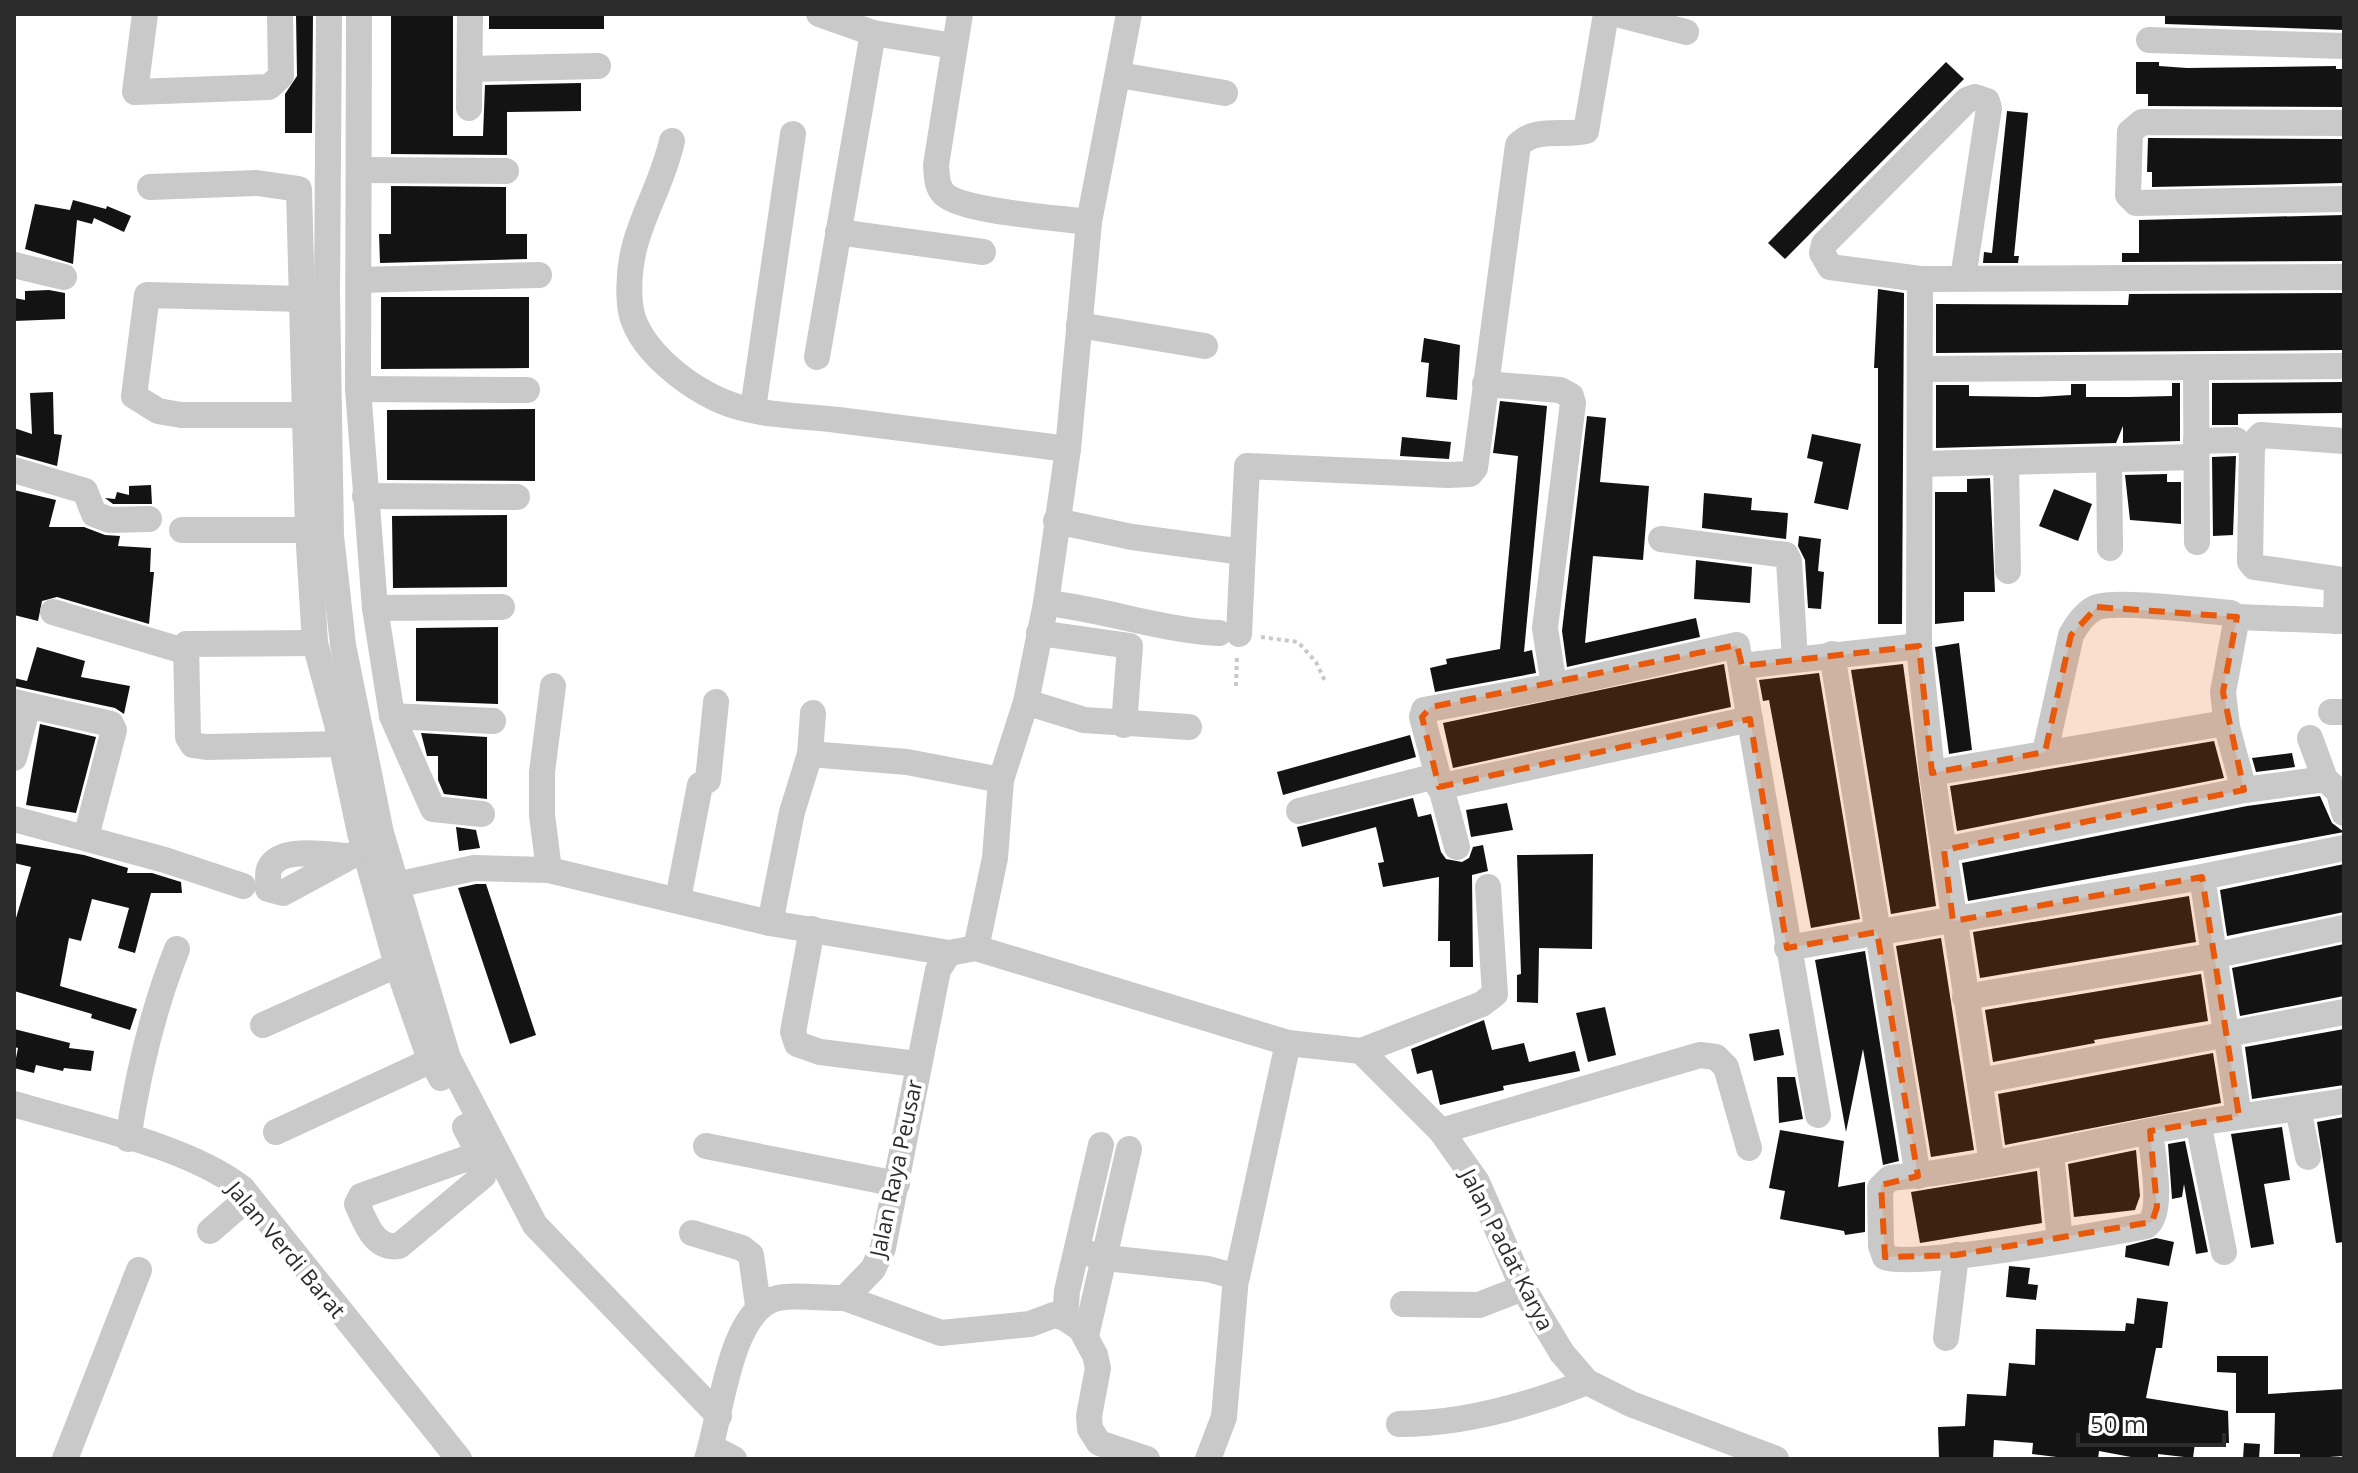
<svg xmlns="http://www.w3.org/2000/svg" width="2358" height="1473" font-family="'Open Sans',sans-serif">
	<rect width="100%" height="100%" fill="#fff"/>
	<!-- building -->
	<g fill="#131313">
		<path d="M296,14H313L312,133H285V94L297,76Z"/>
		<path d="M391,14H453V136H483L485,85L581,83V111L507,112V155L391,154Z"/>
		<rect x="489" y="14" width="115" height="15"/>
		<path d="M2165,14H2344V30L2165,24Z"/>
		<path d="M1946,62L1964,79L1785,259L1768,243Z"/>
		<path d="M2136,62H2159V66L2187,68L2336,66V69H2344V107L2148,106V94H2136Z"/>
		<path d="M2007,111L2028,113L2014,256H2019L2018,263H1983L1984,252L1992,253Z"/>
		<path d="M2148,138L2344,139V183L2152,187V172H2147Z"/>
		<path d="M391,186L506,187V234H527V259L380,263L379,234H391Z"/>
		<path d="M73,200L106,209L107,206L131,216L124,232L94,218L92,224L77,220L73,264L25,249L35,204L70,210Z"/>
		<path d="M2344,215V261L2122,262V253H2139V220Z"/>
		<path d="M1878,289L1904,293L1902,624H1878V368H1874Z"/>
		<path d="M49,290L65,293V319L14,321V298L25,300V291Z"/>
		<path d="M2344,293V350L1936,353V304L2128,305L2129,294Z"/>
		<path d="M381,297H529V368L381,369Z"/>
		<path d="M1424,338L1460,345L1457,400L1426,397L1429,363L1421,362Z"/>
		<path d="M2344,382V413L2238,414V425H2212V383Z"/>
		<path d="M2172,383H2180V441L2123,443V426L2116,443L1936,448V385H1969V396L2038,397L2071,395V384H2086V397H2129L2172,396Z"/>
		<path d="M53,392L54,434L62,435L57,466L14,454V428L32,434L30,393Z"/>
		<path d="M1500,401L1547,406L1524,652L1532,650L1536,673L1435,692L1430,668L1447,664L1446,659L1500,649L1518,456L1493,453Z"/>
		<path d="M535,409V481L387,480V410Z"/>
		<path d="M1587,416L1606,418L1600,482L1649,486L1643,560L1593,556L1585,643L1696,618L1700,637L1567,667L1562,631Z"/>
		<path d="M1812,434L1861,444L1848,510L1814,503L1823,462L1807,458Z"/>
		<path d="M1402,437L1451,442L1449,459L1400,456Z"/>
		<path d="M2236,456L2233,535L2213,536L2212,457Z"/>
		<path d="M2167,474V482H2181V524L2130,520L2125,475Z"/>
		<path d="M1990,478L1995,592H1964V621L1935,624V492H1967V479Z"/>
		<path d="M151,485L152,504H113L105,498L115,499L117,492L129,495V486Z"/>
		<path d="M2054,489L2092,504L2078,541L2039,526Z"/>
		<path d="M14,490L56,500L49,527H84L105,535L120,536L118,546L151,548L150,572H154L149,624L57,597L42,601L38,621L14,615Z"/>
		<path d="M1704,493L1752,498L1751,510L1788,513L1786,539L1702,528Z"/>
		<path d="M507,515V587L393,588L392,516Z"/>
		<path d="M1799,536L1821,539L1818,571L1824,572L1821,609L1808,608L1805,560L1798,546Z"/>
		<path d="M1696,560L1752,567L1750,603L1694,599Z"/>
		<path d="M498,627V704L416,701V628Z"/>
		<path d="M1959,643L1972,750L1949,754L1935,647Z"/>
		<path d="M37,647L85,661L81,677L130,686L124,714L115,708L14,686V678L27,681Z"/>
		<path d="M1724,664L1731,707L1453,768L1443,723Z"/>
		<path d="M1903,664L1936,906L1891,914L1851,670Z"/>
		<path d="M1819,673L1860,919L1811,928L1769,700L1763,701L1759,680Z"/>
		<path d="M40,724L96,737L76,813L26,805Z"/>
		<path d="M421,733L487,737V799L444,794L438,780V756H427Z"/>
		<path d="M1410,735L1416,757L1283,795L1277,772Z"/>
		<path d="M2214,741L2224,778L1957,831L1950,786Z"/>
		<path d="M2292,753L2295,767L2256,772L2252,758Z"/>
		<path d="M2320,796L2332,823L2344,832L1968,901L1962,863L2247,806Z"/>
		<path d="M1413,798L1418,817L1431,814L1441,852L1446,859L1462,862L1469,858L1473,847L1483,845L1488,871L1472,875L1473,967H1450V941H1438L1439,877L1383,887L1378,863L1384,862L1376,827L1302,847L1297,827Z"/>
		<path d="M1507,803L1513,830L1471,837L1466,810Z"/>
		<path d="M456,827L476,830L480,848L459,851Z"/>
		<path d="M14,843L84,855L128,868L127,873H152L181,882L182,893H151L135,953L118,948L129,908L92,899L81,941L69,938L60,986L137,1009L130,1030L91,1018L92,1014L14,991V925L31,867L14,863Z"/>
		<path d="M1593,854L1592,949L1539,948L1538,1003L1517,1002V975L1521,974L1517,855Z"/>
		<path d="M2344,864V912L2227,936L2220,890Z"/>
		<path d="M476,884H486L536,1035L510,1044L458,888Z"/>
		<path d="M2189,896L2196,942L1980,978L1973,932Z"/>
		<path d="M1941,938L1974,1150L1931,1157L1896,946Z"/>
		<path d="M2344,944V996L2240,1016L2232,968Z"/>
		<path d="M1865,951L1899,1161L1883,1165L1863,1049L1846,1132L1815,960Z"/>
		<path d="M2201,974L2208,1021L2094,1040L2095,1043L1993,1062L1985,1010Z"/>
		<path d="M1605,1007L1616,1055L1588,1062L1576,1013Z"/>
		<path d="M1484,1020L1492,1050L1524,1043L1529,1062L1575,1051L1580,1071L1503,1086L1504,1090L1440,1105L1432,1070L1417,1074L1411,1049Z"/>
		<path d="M14,1029L70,1043L69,1048L94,1051L91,1071L64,1068L63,1071L36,1065L34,1073L14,1068L18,1048L14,1047Z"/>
		<path d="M1779,1029L1784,1055L1754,1061L1749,1034Z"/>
		<path d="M2344,1029V1085L2252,1099L2245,1047Z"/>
		<path d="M2213,1053L2221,1103L2005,1145L1998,1094Z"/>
		<path d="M1777,1077H1795L1803,1119L1779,1123Z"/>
		<path d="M2344,1117V1242L2336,1243L2317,1122Z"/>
		<path d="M2282,1127L2290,1180L2264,1184L2274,1244L2251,1248L2231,1134Z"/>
		<path d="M1780,1130L1844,1141L1838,1187L1865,1182V1232L1845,1235L1844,1231L1780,1219L1785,1191L1769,1188Z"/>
		<path d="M2185,1141L2208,1252L2196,1254L2184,1184L2182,1197L2172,1199L2168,1144Z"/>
		<path d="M2136,1150L2140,1196L2135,1210L2074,1217L2068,1164Z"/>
		<path d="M2037,1171L2042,1223L1920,1243L1911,1192Z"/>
		<path d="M2156,1238L2174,1242L2169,1266L2125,1257L2126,1246Z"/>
		<path d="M2009,1266L2030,1268L2028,1284L2038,1285L2036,1300L2006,1297Z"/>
		<path d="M2137,1298L2168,1302L2162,1348H2156L2146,1398L2228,1411L2229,1443H2195L2193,1458L2158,1454V1459L2131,1457L2099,1451L2098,1459H2073L2032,1454L2033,1443L1994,1440L1993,1459H1939L1938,1427L1965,1426L1967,1394L2006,1396L2009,1363L2035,1365L2036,1329L2125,1331L2126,1323L2134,1324Z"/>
		<path d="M2217,1356H2268V1394L2344,1389V1456L2300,1459V1454H2274L2275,1413H2236V1373L2217,1372Z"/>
		<path d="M2244,1443L2260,1444L2259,1459H2243Z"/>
	</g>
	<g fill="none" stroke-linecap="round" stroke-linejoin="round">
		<!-- path -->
		<g stroke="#c9c9c9" stroke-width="4" stroke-dasharray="4 4" stroke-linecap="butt">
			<path d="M1261,637L1298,642L1316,662L1325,681"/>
			<path d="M1236,686L1237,656"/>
		</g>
		<!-- minor -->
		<g stroke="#c9c9c9" stroke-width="26">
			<path d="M145,14L135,92L269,87L281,76L280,14"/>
			<path d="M329,14L327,293L331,536L343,645L381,833L448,1058L535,1225L719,1416"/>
			<path d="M359,14L358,389L375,608L392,716L433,809L482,814"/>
			<path d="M819,14L873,33L954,46"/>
			<path d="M960,14L936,165C937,175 936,186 944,194C962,212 1060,218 1089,222"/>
			<path d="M1616,14L1686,32"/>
			<path d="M2149,40L2344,46"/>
			<path d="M471,69L598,66"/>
			<path d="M1119,75L1225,93"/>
			<path d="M469,108L470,14"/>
			<path d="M2344,123L2142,122L2130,132L2128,195L2136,203L2344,199"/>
			<path d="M672,141C658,202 624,235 630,304C633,348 696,395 735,406C766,416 805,416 838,420C914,429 991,439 1068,449"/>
			<path d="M361,170L506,171"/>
			<path d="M150,187L257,183L299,189L308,530L315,643L337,724L360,833L397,965L427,1051L441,1078"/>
			<path d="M838,232L983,252"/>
			<path d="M14,265L64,277"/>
			<path d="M1963,278L1989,108L1987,101L1975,97L1967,100L1824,244L1822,253L1830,267L1920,279L2344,277"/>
			<path d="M1920,279L1919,646L1932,773L1992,1163"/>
			<path d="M360,280L539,275"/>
			<path d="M301,299L147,295L134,396L158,411L181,415H321"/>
			<path d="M1079,325L1205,346"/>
			<path d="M817,357L873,33"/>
			<path d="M1920,369L2344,366"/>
			<path d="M2196,369L2197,542"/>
			<path d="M1485,384L1560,390L1571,396L1573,403L1545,628L1554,686"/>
			<path d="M358,389L527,390"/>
			<path d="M753,409L793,134"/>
			<path d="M2196,441L2236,440"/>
			<path d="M2109,460L2110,548"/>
			<path d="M1921,464L2196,457"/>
			<path d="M2006,464L2008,571"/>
			<path d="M14,470L85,491L94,514L110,520L149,519"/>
			<path d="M365,496L517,497"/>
			<path d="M1056,521L1132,537L1243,552"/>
			<path d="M182,530H308"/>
			<path d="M1661,539L1786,555L1789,561L1795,659"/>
			<path d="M1046,603C1104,609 1160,630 1219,633"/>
			<path d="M375,608L502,607"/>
			<path d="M53,612L184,651"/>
			<path d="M2336,621L2337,579L2254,567L2250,562L2252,445L2261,435L2344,441"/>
			<path d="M1039,633L1130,646L1124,725"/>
			<path d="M1239,634L1247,466L1448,475L1470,474L1475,468L1518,145C1537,126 1563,137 1586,131L1606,14"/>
			<path d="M315,643L186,644L188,737L193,745L206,747L341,744"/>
			<path d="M1832,654L1918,1176"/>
			<path d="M1742,666L1919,646"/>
			<path d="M14,702L111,724L114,730L86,837"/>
			<path d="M1026,702L1084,720L1189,727"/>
			<path d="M2331,712H2344"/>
			<path d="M392,716L493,721"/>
			<path d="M2227,727L2223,692L2237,617"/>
			<path d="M2310,738L2325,779"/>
			<path d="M2045,752L2071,635C2077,624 2085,612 2097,607C2118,600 2204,611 2231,613L2237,617L2344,621"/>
			<path d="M810,754L907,762L1001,780"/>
			<path d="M14,758L28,706"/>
			<path d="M1932,773L2219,724L2227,727L2244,790"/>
			<path d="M1439,787L1750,719"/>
			<path d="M1299,811L1436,776"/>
			<path d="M14,819L165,860L243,886"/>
			<path d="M1457,847L1422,717L1424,710L1554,686L1737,645L1818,1115"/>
			<path d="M1944,850L2244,790L2325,779L2339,792L2344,813"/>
			<path d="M348,856C328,855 279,845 269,869C267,874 269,883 268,889L283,893L364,849"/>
			<path d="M549,870L542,815V772L553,686"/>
			<path d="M2202,877L2239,1116"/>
			<path d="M396,885L474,868L549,870L770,923L949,953"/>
			<path d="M678,899L700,785L708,780L716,702"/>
			<path d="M770,923L792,812L810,754L813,713"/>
			<path d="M812,929L793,1032L797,1044L820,1052L917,1064"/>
			<path d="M976,948L995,858L1001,780L1026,702L1046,603L1068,449L1089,222L1129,14"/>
			<path d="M1787,948L2202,877L2344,848"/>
			<path d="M1965,997L2217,955L2344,928"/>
			<path d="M263,1025L397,965"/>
			<path d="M1361,1051L1482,1004L1495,994L1488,887"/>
			<path d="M1980,1081L2344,1012"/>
			<path d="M14,1104C83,1125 186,1145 242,1188L459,1459"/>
			<path d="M2298,1109L2308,1157"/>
			<path d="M2198,1122L2224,1252"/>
			<path d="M465,1127L479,1154L483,1176L399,1246C374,1250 366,1223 357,1204L361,1196L479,1154"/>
			<path d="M1441,1131L1700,1055L1716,1057L1726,1067L1749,1148"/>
			<path d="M2150,1131C2152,1153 2165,1214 2146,1226C2108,1233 1909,1270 1885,1257L1881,1246L1880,1188L1890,1178C1980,1170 2068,1147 2156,1130C2218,1118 2281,1112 2344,1101"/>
			<path d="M276,1132L432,1060"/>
			<path d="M128,1139C138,1072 152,1012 177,949"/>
			<path d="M706,1146L897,1184"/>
			<path d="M2051,1153L2060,1241"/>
			<path d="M210,1231L249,1197"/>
			<path d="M692,1233L742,1248L751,1255L758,1305"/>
			<path d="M1079,1251L1106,1258L1208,1269L1237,1277L1288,1043"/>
			<path d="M845,1298L941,1333L1030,1324L1054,1315L1065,1318L1081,1329L1095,1355L1098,1368L1089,1416L1090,1429L1099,1443L1147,1459"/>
			<path d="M1403,1304L1479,1305L1523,1288"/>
			<path d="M1065,1318L1067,1291L1101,1145"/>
			<path d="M1086,1336L1129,1149"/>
			<path d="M1946,1338L1956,1255"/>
			<path d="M1399,1424C1464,1424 1527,1406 1587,1382"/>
			<path d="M711,1447L734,1459"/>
			<path d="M65,1459L139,1270"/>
			<path d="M707,1459C721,1418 729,1308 778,1298C796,1294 825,1299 845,1298L873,1269L883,1248L938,970L949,953L976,948L1288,1043L1361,1051L1441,1131L1477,1182L1523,1288L1562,1353L1587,1382L1631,1404L1776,1459"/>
			<path d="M1208,1459L1224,1417L1236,1277"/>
		</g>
	</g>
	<!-- marked area -->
	<path fill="#e8590c" fill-opacity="0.2" stroke="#e8590c" stroke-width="6" stroke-dasharray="16 10" stroke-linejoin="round" d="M2097,607L2237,617L2223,692L2244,790L1944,850L1953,921L2202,877L2239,1116L2150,1131L2157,1207L2152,1222L1956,1255L1885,1257L1881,1185L1918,1176L1877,932L1787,948L1750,719L1439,787L1422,717L1431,707L1737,645L1742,666L1919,646L1932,773L2045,752L2071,635Z"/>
	<g text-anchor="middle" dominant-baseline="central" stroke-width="8" stroke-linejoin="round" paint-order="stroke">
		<!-- street labels -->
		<g font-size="22" fill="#2c2c2c" stroke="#fff">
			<text transform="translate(895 1168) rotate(-78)">Jalan Raya Peusar</text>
			<text transform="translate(287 1249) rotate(50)">Jalan Verdi Barat</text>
			<text transform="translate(1508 1249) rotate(63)">Jalan Padat Karya</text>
		</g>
	</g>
	<!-- border -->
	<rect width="2358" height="1473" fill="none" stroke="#2c2c2c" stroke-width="32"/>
	<!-- scale -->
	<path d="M2078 1433v12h146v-12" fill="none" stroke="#2c2c2c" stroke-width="4"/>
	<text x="2090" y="1433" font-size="24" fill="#2c2c2c" stroke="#ffffff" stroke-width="6" paint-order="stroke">50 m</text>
</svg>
